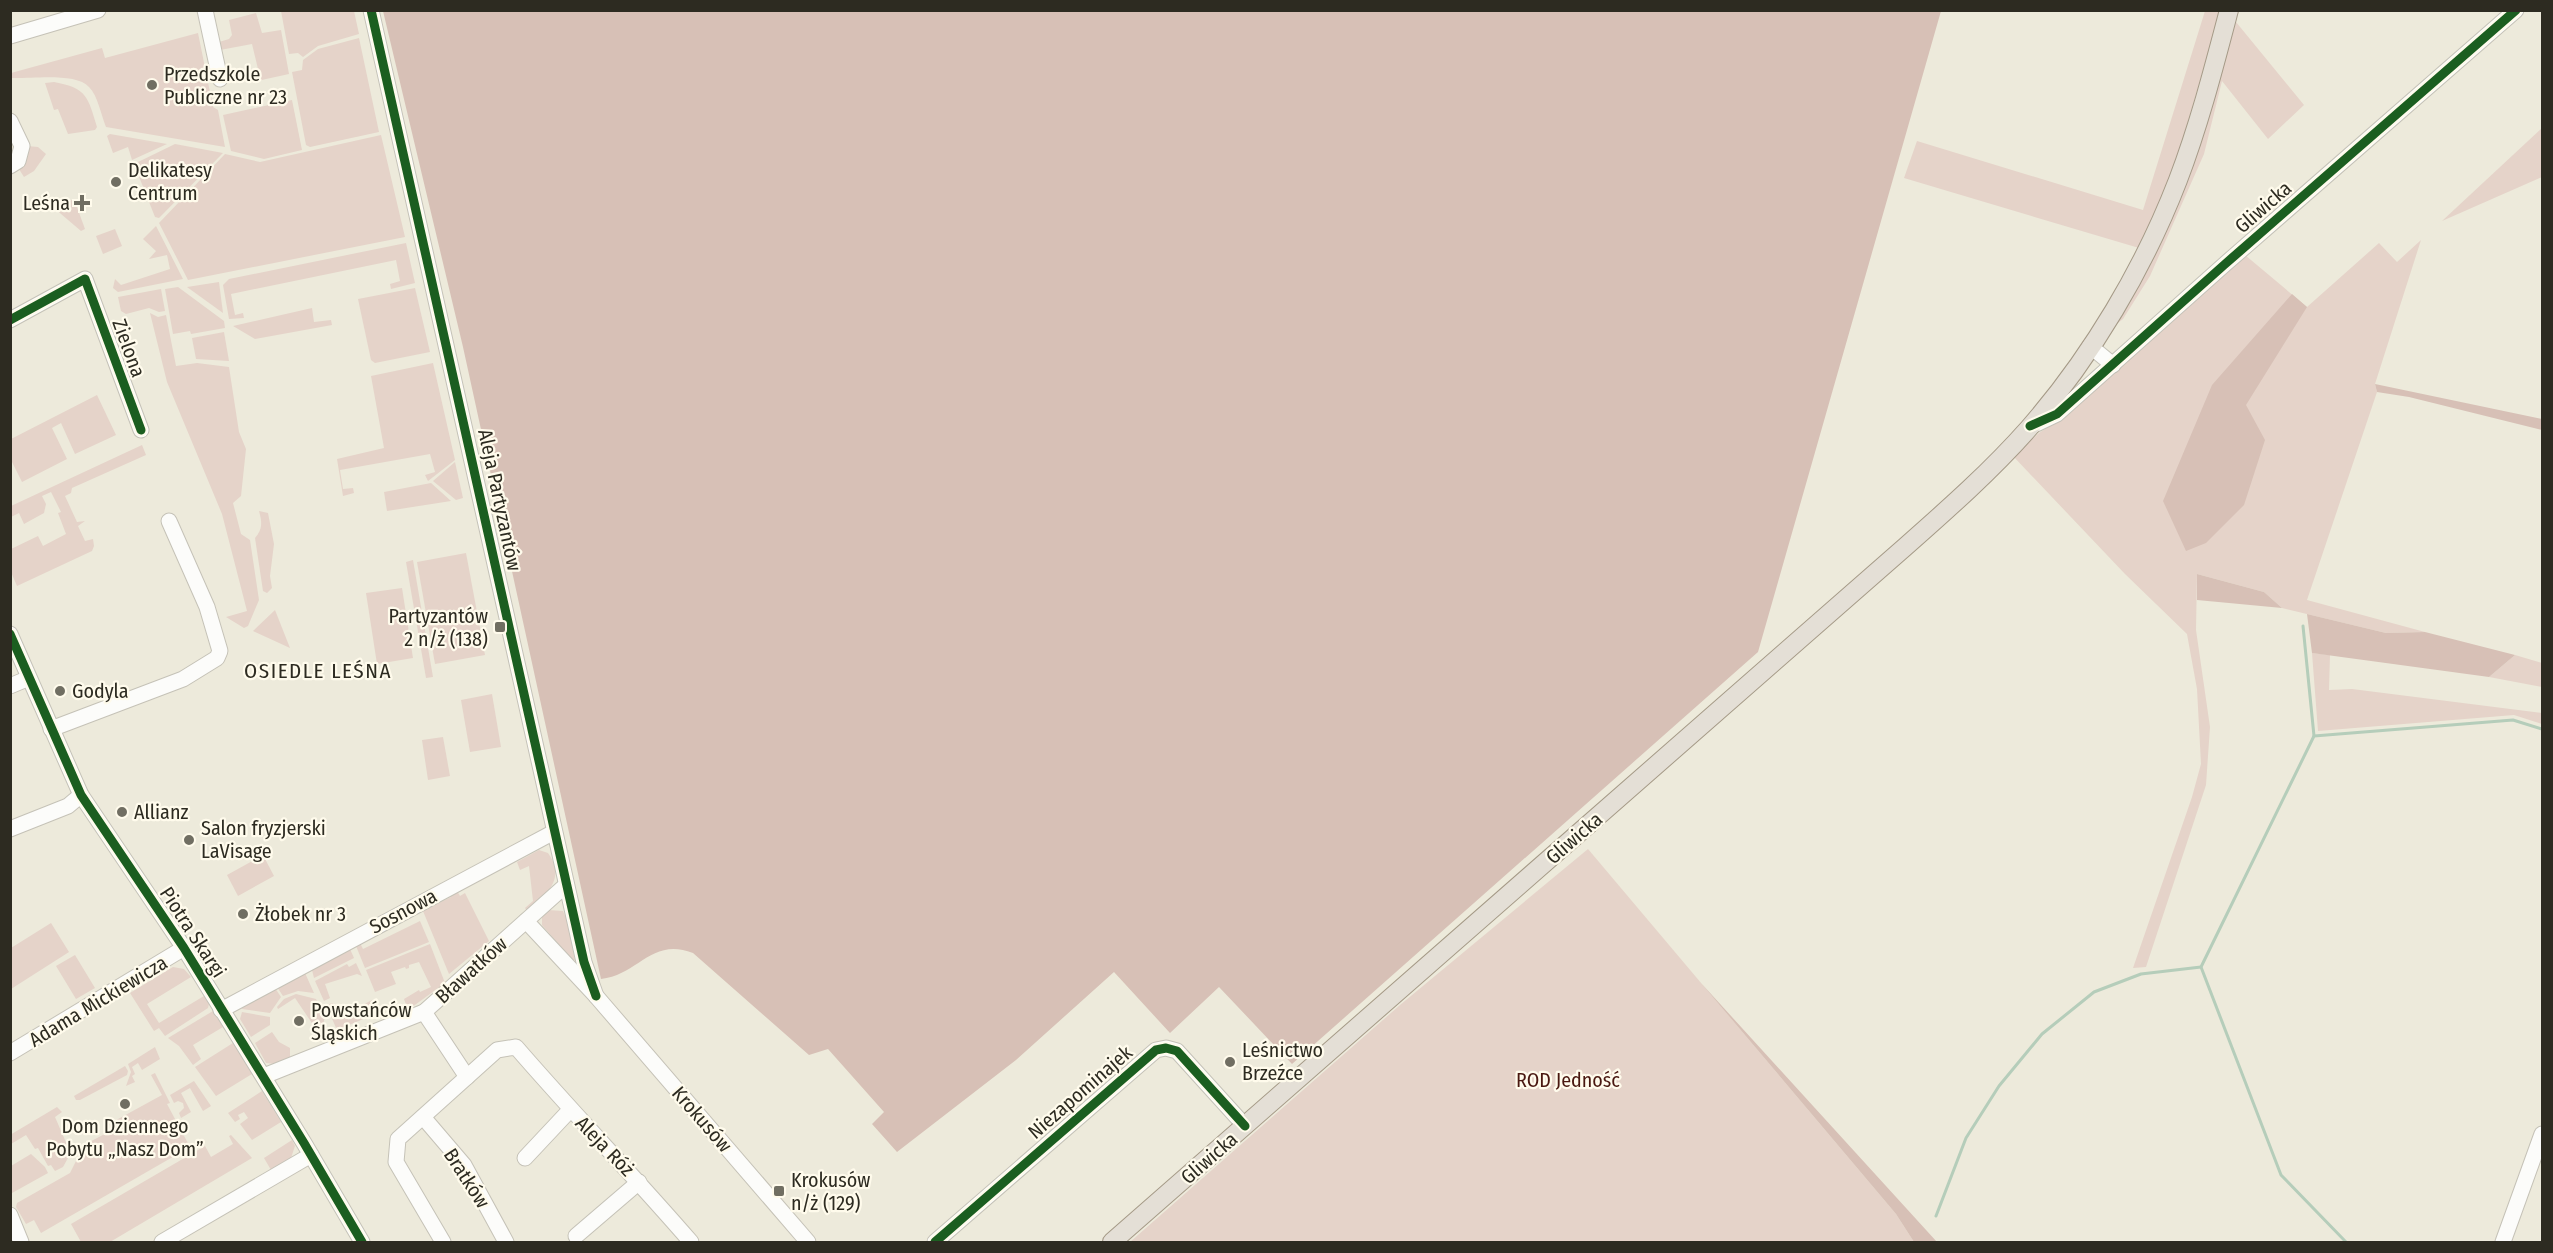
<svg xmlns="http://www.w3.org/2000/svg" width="2553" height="1253" font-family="'Fira Sans Condensed',sans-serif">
	<rect width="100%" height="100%" fill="#edeadb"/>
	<!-- green -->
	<g fill="#e5d3c9">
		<path d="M281,11H354L359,34L318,46L303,57L298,53L289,54Z"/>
		<path d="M2205,11H2220L2170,184L2139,248L1904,178L1917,141L2143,210Z"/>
		<path d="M256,13L262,33L281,30L289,74L257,81L255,70L258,69L252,44L220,50L219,42L229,39L232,35L229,20Z"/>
		<path d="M2236,22L2304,105L2268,139L2222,81L2204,154L2150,276L2123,319L2110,329L2162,237L2206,128Z"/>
		<path d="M198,33L213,107L218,110L225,147L106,127C101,115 98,96 89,87C76,72 30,79 11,78V73L102,48L105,58Z"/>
		<path d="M359,38L379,132L310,147L306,145L292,72L302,70L303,60L318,49Z"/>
		<path d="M54,82C87,88 88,97 97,127L95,130L68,134L58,109L54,110L45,83Z"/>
		<path d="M292,100L302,150L264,159L231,151L223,115Z"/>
		<path d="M2542,128V177L2442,221Z"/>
		<path d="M110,134L167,144L132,160L128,147L113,153L107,136Z"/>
		<path d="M381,135L405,237L188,280L159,223L225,154L260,162Z"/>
		<path d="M175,144L223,153L159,218L155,217L134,164Z"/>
		<path d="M27,146L38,147L46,154L34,171L24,177L17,166Z"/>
		<path d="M74,199L85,229L81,231L54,208Z"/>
		<path d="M156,226L183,279L118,292L113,288L115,279L121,285L170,269L167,255L149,259L156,251L143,239Z"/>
		<path d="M115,229L122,246L103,254L96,236Z"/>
		<path d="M2421,240L2375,384L2377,392L2307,600L2425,632L2386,633L2282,608L2264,592L2197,574L2196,630L2210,727L2206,785L2146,967L2133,968L2192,797L2201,764L2197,689L2187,634L2125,574L2013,456L2039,433L2069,413L2245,255L2307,307L2379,243L2397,262Z"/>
		<path d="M406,243L415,283L391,289L390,284L400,281L396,260L231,294L235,315L243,313L244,318L229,319L223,285L229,279Z"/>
		<path d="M219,282L223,313L187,287Z"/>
		<path d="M178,287L224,321L225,328L191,334L190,331L173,334L165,289Z"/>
		<path d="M415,288L430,352L375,363L371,360L358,299Z"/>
		<path d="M161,289L165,311L159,312L149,308L126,314L121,311L118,297Z"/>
		<path d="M312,308L314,322L331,320L332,325L255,339L233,326Z"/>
		<path d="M150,313L158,317L166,315L176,366L197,363L229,367L239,432L246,449L241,496L233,503L241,534L250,540L259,600L248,626L244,628L226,617L247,611L222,514L167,382Z"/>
		<path d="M224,332L229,361L196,359L192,338Z"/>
		<path d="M433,363L455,460L428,481L425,475L435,472L430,454L340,470L343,489L353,488L354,493L343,496L337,459L384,448L371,376Z"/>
		<path d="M97,395L116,435L75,454L61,423L52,428L67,459L22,482L11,460V439Z"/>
		<path d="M142,445L146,455L72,488L71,493L65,496L77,522L85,521L78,526L85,541L93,539L94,546L92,551L17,586L11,572V549L38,536L43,546L66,534L58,513L61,512L51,492L42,496L46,504L44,513L24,524L19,513L11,517V506Z"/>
		<path d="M455,462L463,498L456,500L433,481Z"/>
		<path d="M431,483L451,501L387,511L384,492Z"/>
		<path d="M259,511L268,513L274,544L270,576L272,588L267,593L263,591L255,538C263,529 262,522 259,511Z"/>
		<path d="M466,553L485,655L435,664L417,562Z"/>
		<path d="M413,560L433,677L426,678L406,562Z"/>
		<path d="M402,588L413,658L377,664L366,593Z"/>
		<path d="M275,610L290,648L253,631Z"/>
		<path d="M2312,653L2330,655L2329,690L2352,689L2542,713V724L2514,715L2318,731Z"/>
		<path d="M2515,655L2542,663V687L2489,677Z"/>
		<path d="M492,694L501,747L470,752L461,700Z"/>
		<path d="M443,737L450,776L428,780L422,740Z"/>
		<path d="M1588,849L1896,1214L1914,1242H1130L1400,1005Z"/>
		<path d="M539,850L548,853C567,879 546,894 528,912L525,908L533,901L529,866L520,870L517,862Z"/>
		<path d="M263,855L274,876L238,896L227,875Z"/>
		<path d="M457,891L460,896L465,893L489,941L449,974L423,911L451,897L449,893Z"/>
		<path d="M548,910L563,911L567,920L575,960H572L542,925V915Z"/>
		<path d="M420,921L429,942L365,968L356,946L359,941L363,949Z"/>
		<path d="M51,923L69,952L11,989V948Z"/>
		<path d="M430,944L445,983L408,1010L404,999L419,990L420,992L431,987L419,962L409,965V968L406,969L405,967L391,972L396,984L375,992L366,970Z"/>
		<path d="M350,949L354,958L314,978L312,970Z"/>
		<path d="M75,955L95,988L76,999L56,966Z"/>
		<path d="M356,963L362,976L357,974L325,984L330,998L324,1001L315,981L347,964L349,967Z"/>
		<path d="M173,967L184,969L191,977L147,1004L159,1023L204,996L209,1004L208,1008L165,1036L159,1028L154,1031L130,993Z"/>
		<path d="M305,973L314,993L298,991L283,996L277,987Z"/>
		<path d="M275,988L281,997L270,1013L242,1009L243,1005Z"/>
		<path d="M296,994L316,999L325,1017L320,1035L295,998L278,1009L277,1007L284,999Z"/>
		<path d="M372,1000L380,1012L337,1030L326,1005L333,1003L340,1017Z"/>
		<path d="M213,1011L223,1027L193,1045L201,1059L193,1065L179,1046L168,1038Z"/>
		<path d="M242,1012L270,1017V1025L251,1037L240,1019Z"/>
		<path d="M272,1032L279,1042L290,1048V1058L275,1064L266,1063L255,1043Z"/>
		<path d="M233,1043L252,1074L216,1096L195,1067Z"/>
		<path d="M155,1047L160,1059L142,1070L138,1063L132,1067L135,1074L132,1076L135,1082L126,1086L131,1072L128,1064Z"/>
		<path d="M125,1066L128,1071L127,1075L80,1100H76L74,1096Z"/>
		<path d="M155,1073L170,1103L167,1104L190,1147L41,1233L34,1220L26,1224L16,1207L17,1203L70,1173L84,1145L112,1130L109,1124L162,1095L151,1075Z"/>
		<path d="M194,1081L211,1106L203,1111L190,1088L181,1093L191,1112L181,1118L179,1113L184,1108L183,1103L178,1101L174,1103L170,1095Z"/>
		<path d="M262,1091L281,1122L252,1140L240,1124L248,1118L244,1112L238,1115L240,1119L235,1122L228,1113Z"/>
		<path d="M57,1107L62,1112L55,1117L68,1147L72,1145L73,1149L63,1167L55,1171L51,1165L48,1166L38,1148L35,1149L26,1135L11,1144L10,1135Z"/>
		<path d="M231,1135L252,1158L110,1242H81L71,1224L205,1146L211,1157L233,1144L229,1136Z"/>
		<path d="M292,1140L295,1146L291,1158L271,1170L264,1158Z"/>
		<path d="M31,1154L45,1167L48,1173L12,1193L11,1166Z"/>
	</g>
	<!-- forest -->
	<g fill="#d7c0b6">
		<path d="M383,11V10L1941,11L1758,652L1292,1064L1219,987L1170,1033L1114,972L1016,1060L897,1152L872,1124L884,1112L828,1049L809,1055L693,953C651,937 639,975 601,979L463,347Z"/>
		<path d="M2292,294L2307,307L2246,405L2265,440L2244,505L2206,543L2186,551L2163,501L2212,385Z"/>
		<path d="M2375,384L2542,419V430L2409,397L2377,392Z"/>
		<path d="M2197,574L2264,592L2282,608L2197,600Z"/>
		<path d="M2307,614L2386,633L2425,632L2515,655L2489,677L2312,653Z"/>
		<path d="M1701,983L1937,1242H1914L1896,1214Z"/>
	</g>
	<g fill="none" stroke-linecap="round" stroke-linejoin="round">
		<!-- stream -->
		<g stroke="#b5cdba" stroke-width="3">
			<path d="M2303,626L2314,736"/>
			<path d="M1936,1216L1966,1138L1999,1086L2042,1034L2094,992L2141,974L2201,967"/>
			<path d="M2346,1242L2281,1175L2201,967L2314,736L2513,720L2542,729"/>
		</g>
		<!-- minor casing -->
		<g stroke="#c5c2b7" stroke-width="17">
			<g id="minor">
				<path d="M205,10L220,79"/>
				<path d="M371,10L584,962L596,996"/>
				<path d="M10,36L98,10"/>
				<path d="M10,121L22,146L18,161L10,166"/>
				<path d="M10,320L85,279L141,430"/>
				<path d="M2090,346L2113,365"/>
				<path d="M2032,426L2057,414L2224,265L2516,10"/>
				<path d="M10,634L81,795L184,948L304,1143L362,1242"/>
				<path d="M10,686L29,678"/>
				<path d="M51,729L183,679L217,658L220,651L207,607L169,521"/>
				<path d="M10,829L68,806L81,795"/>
				<path d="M526,921L596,996L808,1242"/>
				<path d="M221,1010L554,832"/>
				<path d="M424,1012L467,1077"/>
				<path d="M10,1053L184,948"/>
				<path d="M264,1076L424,1012L566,885"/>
				<path d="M423,1117L464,1165L506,1242"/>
				<path d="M525,1158L570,1110"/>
				<path d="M10,1215L21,1242"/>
				<path d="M576,1236L639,1182"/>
				<path d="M162,1242L311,1155"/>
				<path d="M443,1242L396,1162L398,1139L497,1050L516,1047C573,1113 634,1176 691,1242"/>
				<path d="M935,1242L1156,1050L1166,1048L1177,1051L1245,1126"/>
				<path d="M2503,1242L2542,1134"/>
			</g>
		</g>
		<!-- major casing -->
		<g stroke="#a49986" stroke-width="20">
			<path id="major" d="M1112,1242L1905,547C1948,509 1991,471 2029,428C2092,356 2144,268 2178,180C2199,125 2214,67 2229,10"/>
		</g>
		<!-- minor -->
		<use href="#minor" stroke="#fcfcfa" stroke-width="15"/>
		<!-- major -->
		<use href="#major" stroke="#e4dfd6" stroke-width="18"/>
		<!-- cycleway casing -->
		<g stroke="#fffbec" stroke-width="13">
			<g id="cycleway">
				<path d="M371,10L584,962L596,996"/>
				<path d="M10,320L85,279L141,430"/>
				<path d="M2030,426L2057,414L2224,265L2516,10"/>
				<path d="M10,634L81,795L184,948L304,1143L362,1242"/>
				<path d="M935,1242L1156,1050L1166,1048L1177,1051L1245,1126"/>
			</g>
		</g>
		<!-- cycleway -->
		<use href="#cycleway" stroke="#1b5e20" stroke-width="9"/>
	</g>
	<!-- markers -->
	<g fill="#706e62" stroke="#fffbec" stroke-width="2">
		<circle cx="152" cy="85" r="6"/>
		<circle cx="116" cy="182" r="6"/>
		<path d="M79 194h6v6h6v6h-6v6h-6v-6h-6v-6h6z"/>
		<rect x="494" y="621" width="12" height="12" rx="3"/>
		<circle cx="60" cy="691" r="6"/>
		<circle cx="122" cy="812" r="6"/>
		<circle cx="189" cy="840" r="6"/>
		<circle cx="243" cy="914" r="6"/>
		<circle cx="299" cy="1021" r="6"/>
		<circle cx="1230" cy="1062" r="6"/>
		<circle cx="125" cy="1104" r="6"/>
		<rect x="773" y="1185" width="12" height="12" rx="3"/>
	</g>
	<g text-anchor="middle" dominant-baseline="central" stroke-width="4.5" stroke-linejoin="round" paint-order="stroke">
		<!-- poi labels -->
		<g font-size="20" fill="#2d2b21" stroke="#fffbec" text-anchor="start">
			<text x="164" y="74">Przedszkole<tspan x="164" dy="23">Publiczne nr 23</tspan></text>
			<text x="128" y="170">Delikatesy<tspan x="128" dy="23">Centrum</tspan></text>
			<text x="70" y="203" text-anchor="end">Leśna</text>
			<text x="488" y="616" text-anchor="end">Partyzantów<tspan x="488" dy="23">2 n/ż (138)</tspan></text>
			<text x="72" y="691">Godyla</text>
			<text x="134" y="812">Allianz</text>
			<text x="201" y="828">Salon fryzjerski<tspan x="201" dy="23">LaVisage</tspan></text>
			<text x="255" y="914">Żłobek nr 3</text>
			<text x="311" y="1010">Powstańców<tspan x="311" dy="23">Śląskich</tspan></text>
			<text x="1242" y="1050">Leśnictwo<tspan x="1242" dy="23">Brzeźce</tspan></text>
			<text x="125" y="1126" text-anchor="middle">Dom Dziennego<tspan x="125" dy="23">Pobytu „Nasz Dom”</tspan></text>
			<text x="791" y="1180">Krokusów<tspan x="791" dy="23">n/ż (129)</tspan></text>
		</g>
		<!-- street labels -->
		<g font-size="20" fill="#2d2b21" stroke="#fffbec">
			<text transform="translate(2263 207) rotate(-41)">Gliwicka</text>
			<text transform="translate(129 348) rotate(70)">Zielona</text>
			<text transform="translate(500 500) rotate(78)">Aleja Partyzantów</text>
			<text transform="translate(1574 838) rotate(-41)">Gliwicka</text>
			<text transform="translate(403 911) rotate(-28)">Sosnowa</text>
			<text transform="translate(193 932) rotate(57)">Piotra Skargi</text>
			<text transform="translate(471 970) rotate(-42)">Bławatków</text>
			<text transform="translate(98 1001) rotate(-31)">Adama Mickiewicza</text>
			<text transform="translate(1080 1092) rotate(-41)">Niezapominajek</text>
			<text transform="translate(702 1119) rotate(49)">Krokusów</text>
			<text transform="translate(605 1146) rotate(46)">Aleja Róż</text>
			<text transform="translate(1209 1158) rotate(-41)">Gliwicka</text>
			<text transform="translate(467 1178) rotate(57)">Bratków</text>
		</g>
		<!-- park labels -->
		<g font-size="20" fill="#491710" stroke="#fffbec">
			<text x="1568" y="1080">ROD Jedność</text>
		</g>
		<!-- neighbourhood labels -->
		<g font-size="21" letter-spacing="1.5" fill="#2d2b21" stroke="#fffbec">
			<text x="318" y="671">OSIEDLE LEŚNA</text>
		</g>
	</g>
	<!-- border -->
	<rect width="2553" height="1253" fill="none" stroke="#2d2b21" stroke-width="24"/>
</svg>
